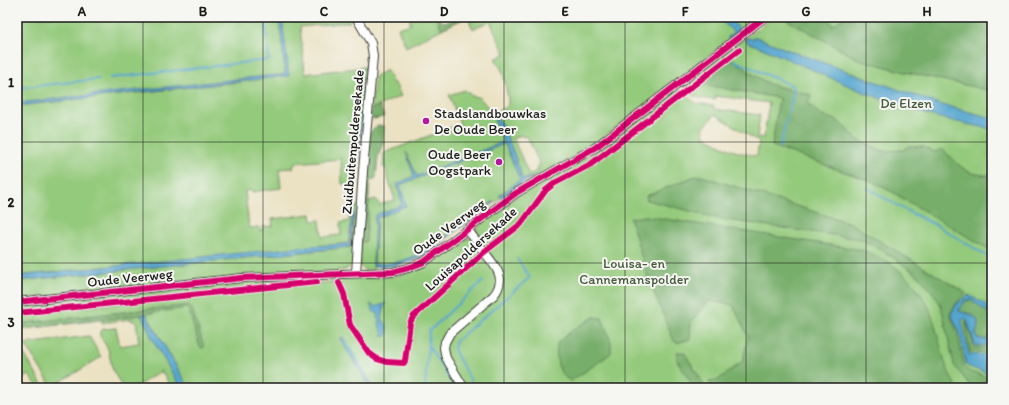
<svg xmlns="http://www.w3.org/2000/svg" width="1009" height="405" font-family="Itim,sans-serif">
	<rect width="100%" height="100%" fill="#f6f6f2"/>
	<filter id="ink" filterUnits="userSpaceOnUse"><feTurbulence type="fractalNoise" baseFrequency=".025" numOctaves="2"/><feDisplacementMap in="SourceGraphic" scale="8" xChannelSelector="R" yChannelSelector="G"/><feConvolveMatrix kernelMatrix="1 2 1 2 8 2 1 2 1" color-interpolation-filters="sRGB"/></filter>
	<filter id="wash" filterUnits="userSpaceOnUse"><feTurbulence type="fractalNoise" baseFrequency=".012" numOctaves="4" result="noise"/><feDisplacementMap in="SourceGraphic" scale="16" xChannelSelector="R" yChannelSelector="G"/><feGaussianBlur stdDeviation="0.9" result="paint"/><feColorMatrix in="noise" values="0 0 0 0 0 0 0 0 0 0 0 0 0 0 0 0 0 1.4 0 .05"/><feComposite in="paint" operator="in"/></filter>
	<g filter="url(#wash)">
		<rect width="100%" height="100%" fill="#ebe2c4"/>
		<!-- green -->
		<g fill="#94ca7b" stroke="#58734c" fill-rule="evenodd">
			<path d="M17,17H347L350,22L300,27L305,74L365,67L354,196H350V185L342,184L341,159L295,163L293,168L279,169L281,188L252,192V190L245,191L249,228L259,227L260,231L263,230L262,227L273,226L272,219L311,214L312,221L320,220L322,237L341,235L340,223L349,221L350,204H353L349,243L17,276V106L247,81L17,105Z"/>
			<path d="M416,17H436L442,29L406,47L398,28L411,24L409,20Z"/>
			<path d="M467,17H759L592,146L543,174L532,178L524,179L522,177L519,166L516,163V159L502,124L493,114L492,115L520,179L519,181L500,195L501,198L427,253L417,259L408,263L392,266H373L376,215L373,271L364,270L360,266V241L366,240L369,201L376,199L379,205L395,200L387,175L386,168L383,167L384,153L460,124L449,95L465,90L472,96L479,97L493,113L505,108L508,105V98L503,72L495,59L505,54L490,21L473,29ZM522,135L523,137L527,136L540,165L536,167L539,170L529,175L513,138Z"/>
			<path d="M774,17H992V388H189L146,314L159,308L17,324V314L329,282H333L337,284L338,281L330,279L17,312V304L244,281L339,277V279C366,277 397,280 421,268C434,261 444,250 456,242C462,238 471,240 475,234C476,232 477,228 478,226L522,192L578,162L599,149L676,90H679L696,103L714,106V109L760,115L757,137L764,138L769,103L716,96L715,100C703,98 689,99 684,85L685,82ZM715,114L759,142L757,156C733,152 725,148 705,136L703,128Z"/>
			<path d="M387,70L393,84L395,83L401,96L371,109L375,76Z"/>
			<path d="M355,205L358,207L354,264L345,270L17,299V281L350,247L352,245Z"/>
			<path d="M141,315L150,332L151,337L181,387L172,388L161,371L134,388H123L113,371L108,349L100,336V332L103,329L116,328L120,346L139,343L136,321H132L131,319L102,323V320Z"/>
			<path d="M89,336L101,357L52,387L25,344Z"/>
			<path d="M17,343L19,345L44,388H39L29,375L23,378L21,376L17,378Z"/>
		</g>
		<!-- forest -->
		<g fill="#77ae6b" stroke="#4a6544">
			<path d="M436,17H439L441,21C449,23 451,20 457,18C460,16 464,17 467,17L442,29Z"/>
			<path d="M782,17H827L833,25L845,17H992V91L905,72L858,59Z"/>
			<path d="M732,58L751,73L769,84L811,95L808,104L822,116L837,120L858,140L883,151L904,150L908,146L923,147L934,152L942,149C961,166 965,176 992,175V251L894,193L873,182L772,146L779,98L699,84Z"/>
			<path d="M380,106L384,117L373,119L371,118V109Z"/>
			<path d="M378,125L384,126L383,146L380,151L378,157L376,178L370,181L366,240L365,242L360,241L370,132Z"/>
			<path d="M695,176H702L850,223L966,293L955,305L950,314L957,331L964,366L970,372L985,376L992,383V388H972L954,365L941,306L936,297L919,276L881,249L860,239L720,219L647,200L646,196Z"/>
			<path d="M646,216L862,250C872,254 882,258 890,263C907,275 924,294 931,313C940,338 942,365 957,388H713L709,382L718,380L743,361L748,336L733,305L709,301L691,322L690,339L677,343L674,341L647,275L630,218Z"/>
			<path d="M966,300H972L992,316L991,334L987,340L977,338C974,329 983,322 973,316C968,312 963,314 958,310Z"/>
			<path d="M189,305L192,309L204,347L202,348L200,347L188,309L186,308L144,314L141,315L17,330V324Z"/>
			<path d="M594,317L602,318L611,342V353L603,359L571,381C556,374 556,357 557,343L574,329Z"/>
			<path d="M965,321H966L975,348L992,347V352H970Z"/>
			<path d="M677,352H684L706,388H694L677,360Z"/>
		</g>
		<!-- water -->
		<g fill="#55a5cf" stroke="#386076">
			<path d="M279,17H282L289,76L17,106V103L285,74V71Z"/>
			<path d="M717,17H726L738,27L740,31L728,39L727,38L734,32Z"/>
			<path d="M754,36L793,52L939,104L992,118V129C961,123 931,117 901,106C848,88 798,62 747,42L746,38L754,39Z"/>
			<path d="M366,58L369,59L355,196H354Z"/>
			<path d="M492,114H493L502,124L516,159V163L519,166L521,177L524,179L531,177L532,178L522,183L502,198L499,196L520,180L505,144H504L400,185L406,206L377,218L374,262L376,264C417,265 444,237 475,214L478,213L494,201L495,202L427,253C411,263 392,269 373,266L375,215L402,205L397,184L414,176L406,152L417,176L503,142V141Z"/>
			<path d="M353,205H355L350,247L17,281V276L309,246L347,244L349,242Z"/>
			<path d="M968,295L982,302L992,310V316L972,300H966L958,310C963,314 968,312 973,316C984,323 973,329 977,338L987,340L991,334L992,319V344C987,346 982,345 977,346L975,345L966,318L962,320L969,355L992,354V355L987,357L986,364V369L992,372V379C983,368 977,372 966,365L960,334L951,314L957,304Z"/>
			<path d="M386,303L384,307L382,320C388,324 387,330 387,336L383,337L382,332L379,325L380,322L377,318L378,314L373,311L370,304L375,307Z"/>
			<path d="M144,314H146L189,388H181L151,337L150,332L141,315Z"/>
			<path d="M343,337L370,381L374,388H371L340,339Z"/>
		</g>
		<g fill="none" stroke-linecap="round" stroke-linejoin="round">
			<!-- stream -->
			<g stroke="#55a5cf" stroke-width="2">
				<path d="M733,60L793,86L794,88L788,114"/>
				<path d="M110,78L268,60L269,59L265,17"/>
				<path d="M17,88L99,79"/>
				<path d="M780,147L787,118"/>
				<path d="M868,188L905,210L936,225L992,259"/>
				<path d="M428,345L455,388"/>
				<path d="M425,388L429,331L483,281"/>
				<path d="M475,388L457,356L454,348L456,341L529,278V276L517,259"/>
			</g>
		</g>
	</g>
	<g filter="url(#ink)">
		<g fill="none" stroke-linecap="round" stroke-linejoin="round">
			<!-- minor casing -->
			<g stroke="#3b3a35" stroke-width="10">
				<g id="minor">
					<path d="M356,17L371,43L373,56L363,171L356,273"/>
					<path d="M17,302L242,278L393,272L408,268L424,262L516,193L596,147L765,17"/>
					<path d="M464,388L446,358L444,348L445,342L450,333L494,295C507,278 496,267 485,253C479,245 473,237 468,230"/>
				</g>
			</g>
			<!-- minor -->
			<use href="#minor" stroke="#fff" stroke-width="8"/>
			<!-- cycleway casing -->
			<g stroke="#f6f6f2" stroke-width="8">
				<g id="cycleway">
					<path d="M339,283L344,294L350,325L369,353L377,359L387,362L404,363L405,361L410,323L413,317L484,252L521,224L546,190L555,183L591,164L603,155L739,50"/>
					<path d="M17,302L242,278L393,272L408,268L424,262L516,193L596,147L765,17"/>
					<path d="M17,313L317,282"/>
				</g>
			</g>
			<!-- cycleway -->
			<use href="#cycleway" stroke="#d6006c" stroke-width="6"/>
		</g>
	</g>
	<!-- grid -->
	<path fill="none" stroke="#1c1c1c" stroke-width="1" stroke-opacity="0.55" d="M143,17V388M263,17V388M384,17V388M504,17V388M625,17V388M746,17V388M866,17V388M17,142H992M17,263H992"/>
	<!-- markers -->
	<g fill="#b5179e" stroke="#f6f6f2" stroke-width="1.5">
		<circle cx="426" cy="121" r="4"/>
		<circle cx="499" cy="162" r="4"/>
	</g>
	<g text-anchor="middle" dominant-baseline="central" stroke-width="4" stroke-linejoin="round" paint-order="stroke">
		<!-- park labels -->
		<g font-size="14" fill="#46593d" stroke="#f6f6f2">
			<text x="906" y="103">De Elzen</text>
			<text x="634" y="263">Louisa- en<tspan x="634" dy="16">Cannemanspolder</tspan></text>
		</g>
		<!-- poi labels -->
		<g font-size="14" fill="#1c1c1c" stroke="#f6f6f2" text-anchor="start">
			<text x="434" y="113">Stadslandbouwkas<tspan x="434" dy="16">De Oude Beer</tspan></text>
			<text x="491" y="154" text-anchor="end">Oude Beer<tspan x="491" dy="16">Oogstpark</tspan></text>
		</g>
		<!-- street labels -->
		<g font-size="14" fill="#1c1c1c" stroke="#f6f6f2">
			<text transform="translate(353 142) rotate(-85)">Zuidbuitenpoldersekade</text>
			<text transform="translate(449 227) rotate(-36)">Oude Veerweg</text>
			<text transform="translate(471 249) rotate(-42)">Louisapoldersekade</text>
			<text transform="translate(130 278) rotate(-6)">Oude Veerweg</text>
		</g>
	</g>
	<!-- margin -->
	<rect width="1009" height="405" fill="none" stroke="#f6f6f2" stroke-width="44"/>
	<rect x="22" y="22" width="965" height="361" fill="none" stroke="#1c1c1c" stroke-width="1.5"/>
	<g font-size="13" text-anchor="middle" font-weight="bold" fill="#1c1c1c">
		<text x="82" y="16">A</text>
		<text x="203" y="16">B</text>
		<text x="324" y="16">C</text>
		<text x="444" y="16">D</text>
		<text x="565" y="16">E</text>
		<text x="685" y="16">F</text>
		<text x="806" y="16">G</text>
		<text x="927" y="16">H</text>
		<text x="11" y="87">1</text>
		<text x="11" y="207">2</text>
		<text x="11" y="327">3</text>
	</g>
</svg>
